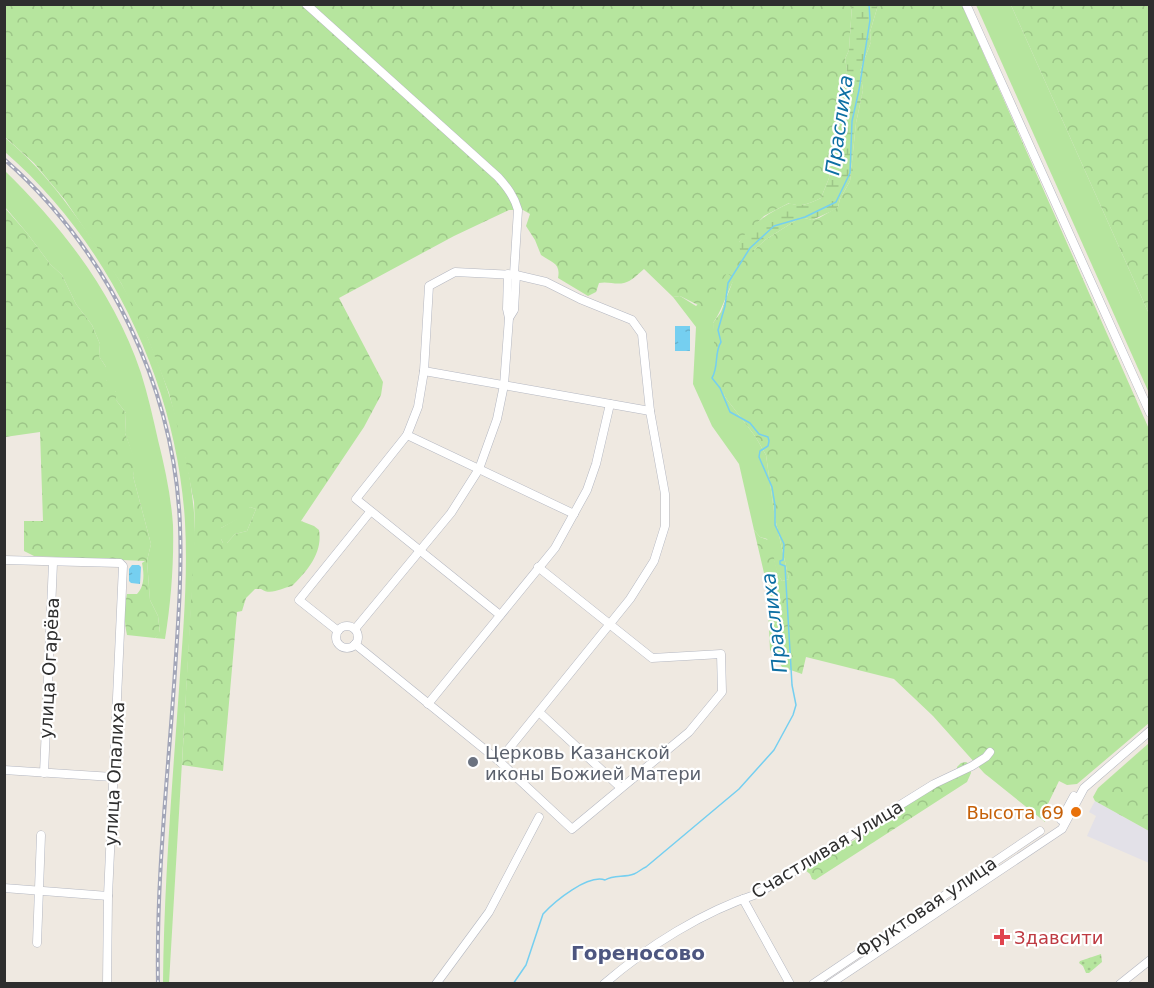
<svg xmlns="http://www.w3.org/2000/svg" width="1154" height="988" font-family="'DejaVu Sans',sans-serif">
	<defs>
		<pattern id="forest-crowns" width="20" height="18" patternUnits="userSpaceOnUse" patternTransform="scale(1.5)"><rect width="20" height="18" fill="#b6e59e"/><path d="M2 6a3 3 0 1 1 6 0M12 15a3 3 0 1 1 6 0" fill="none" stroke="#9dc588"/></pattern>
		<pattern id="wetland-marsh" width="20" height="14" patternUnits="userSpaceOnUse" patternTransform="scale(1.5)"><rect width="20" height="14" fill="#b6e59e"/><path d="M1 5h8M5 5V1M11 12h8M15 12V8" fill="none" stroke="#9dc588"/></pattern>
		<pattern id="park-dots" width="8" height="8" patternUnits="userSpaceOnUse" patternTransform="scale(1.5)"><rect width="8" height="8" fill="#b6e59e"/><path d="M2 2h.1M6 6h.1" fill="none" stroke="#9dc588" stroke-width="1.8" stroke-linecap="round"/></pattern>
		<pattern id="water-ripples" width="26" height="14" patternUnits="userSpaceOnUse" patternTransform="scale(1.5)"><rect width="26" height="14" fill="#75cff0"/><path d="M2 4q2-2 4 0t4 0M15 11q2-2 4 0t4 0" fill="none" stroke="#66b2ce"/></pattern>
	</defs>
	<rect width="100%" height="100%" fill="#efe9e1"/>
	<!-- industrial -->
	<path fill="#e3e1e8" d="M1095,801L1149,831V863L1087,836L1096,816L1089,812Z"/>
	<!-- grass -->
	<g fill="#b6e59e">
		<path d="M976,5H1011L1149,314V393Z"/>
		<path d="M4,137C36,162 60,194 83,226C96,245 110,264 121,283C161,354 196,460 195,541L169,983H163C164,885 172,787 179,689C183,634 188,577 185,522C177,384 109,242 5,152Z"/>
		<path d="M4,170C63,227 115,295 141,373C148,395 153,418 158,440C165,468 171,496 173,525C174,563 171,602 165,639L155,638L160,632L158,616L150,600L147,561L151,544L133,476L135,462L125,433L126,413L116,400V392L106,380V367L99,356L100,344L92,325L76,304L62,275L50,264L27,233L5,207Z"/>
		<path d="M727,272L735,278C726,293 723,309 713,323L725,397L755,436L766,455L775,518L789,579L782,581C773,569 775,553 767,539L760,537L754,530L739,464L712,426L693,384L696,327L673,297L680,296L696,306L713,291Z"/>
		<path d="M250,507L256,509L247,531L235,534L227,543H223L221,539V528L242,516Z"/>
	</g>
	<!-- forest -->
	<g fill="url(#forest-crowns)" fill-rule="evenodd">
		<path d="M4,5H852L849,50L845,59L847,69L842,89L846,99L841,108L839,130L833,138L832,158L829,178L821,198C811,203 800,208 789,203L764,216L739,242L754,250L765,240L801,217L812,220L819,218L838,207L840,199L850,181L856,123L863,90L860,71L871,42L870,32L878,5H962L1149,429V723L1077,784L1067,785L1059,781L1044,812L1045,822L984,773L933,716L894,679L806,657L802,674L782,667L770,650L767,586L754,530L760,537L771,541C773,553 776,573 782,581L789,579L775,518L766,455L755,436L725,397L715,361L713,323L721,312L734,278L727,273L704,308L680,296L673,297L644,269C638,274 632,281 624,283C615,285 608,281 599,283L596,292L588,296L558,278C561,263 552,263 541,255L535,240L526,226L530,214L523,210H509L454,236L339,298L383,382L381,395L364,427L301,521L314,526L319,530C323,553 307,571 292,586C281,588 271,596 261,589H255L246,598L242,611L237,612L223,771L182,765L195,527L194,502L185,457L169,393L148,339L121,283L65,200L34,163L5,137ZM250,507L256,509L247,531L235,534L227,543H223L221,539V528L246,515Z"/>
		<path d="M1011,5H1149V314Z"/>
		<path d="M4,207L27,233L50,264L62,275L76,304L92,325L100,344L99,356L106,367V380L113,383L116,392V400L126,413L125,433L136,462L133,476L151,544L147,561L150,600L158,616L160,633L155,638L127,635C124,622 124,607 127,594H137C145,586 144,573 142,563L145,561L34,556L24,551V521H43L40,432L5,437Z"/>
		<path d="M1149,743V831L1095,801L1093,797L1098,788Z"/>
		<path d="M966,762L969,764L971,773L967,782L815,880L812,879L810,874L805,870L807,867L858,838L866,830L957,770V767L961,763Z"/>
	</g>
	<!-- wetland -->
	<path fill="url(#wetland-marsh)" d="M852,5H878L870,32L871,42L860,71L863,90L856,123L850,181L840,199L838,207L832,211L812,220L801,217L765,240L754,250H740L739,242C752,224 769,212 790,203C800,208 811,203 821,198L829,178L832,158L833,138L839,129L841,108L846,99L842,89L847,69L845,59L849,50Z"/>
	<!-- park -->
	<path fill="url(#park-dots)" d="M1101,954L1102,962L1089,973H1086L1083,966L1079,963L1080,961Z"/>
	<!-- water -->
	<g fill="url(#water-ripples)">
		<rect x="675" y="326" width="15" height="25"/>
		<path d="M132,565H139L141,567L140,584L131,583L129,581V569Z"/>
	</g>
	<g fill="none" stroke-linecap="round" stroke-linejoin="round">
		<!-- stream -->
		<path stroke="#75cff0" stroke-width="1.5" d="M513,984L526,965L543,914C555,901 588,874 605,880C614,874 624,878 634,874C639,872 641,869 646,867L739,789L774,750L793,715L796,705L792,685L785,566L780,564V561L783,560L784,544L775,525V505L772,487L759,457L760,451L768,446L769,441L768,437L759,434L750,423L730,412L720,388L712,378C719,366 714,353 721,342L718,330L725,306L728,283L750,248L774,226L805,217L836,202L850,173L852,121L859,90L870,20L869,4"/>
		<!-- minor casing -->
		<g stroke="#b4b7c1" stroke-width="9">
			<g id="minor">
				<path d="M306,4L498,177C507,187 514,196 518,210L514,274"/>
				<path d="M966,4L1150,413"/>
				<path d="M509,318L514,310L516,275"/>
				<path d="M424,371L650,411"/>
				<path d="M407,435L574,514"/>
				<path d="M4,560L120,563L123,566L108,896L107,984"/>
				<circle cx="347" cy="637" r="11"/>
				<path d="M355,629L451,513L479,469L497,419L504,385L509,318L507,309L508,274"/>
				<path d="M338,631L299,600L370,512"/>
				<path d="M355,644L499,761L572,829L689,732L722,692L721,654L652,658L538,567"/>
				<path d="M428,704L555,548L587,490L596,464L610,404"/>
				<path d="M539,712L620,787"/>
				<path d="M499,761L630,599L654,561L665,526V494L650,411L642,334L632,320L580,299L546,282L516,275L455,272L429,286L424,371L418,407L407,435L356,499L500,615"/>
				<path d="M4,770L113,777"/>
				<path d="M44,773L53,563"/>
				<path d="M1061,820L1074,796"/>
				<path d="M4,888L108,896"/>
				<path d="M743,899L790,984"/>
				<path d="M37,943L41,835"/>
				<path d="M436,984L489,912L539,817"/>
				<path d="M604,984C648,946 702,912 757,894L934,784L972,766L986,757L990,752"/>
				<path d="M813,984L1040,831"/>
				<path d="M830,984L1062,829L1084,788L1150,731"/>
				<path d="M1120,984L1150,960"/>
			</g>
		</g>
		<!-- minor -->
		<use href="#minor" stroke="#fff" stroke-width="8"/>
		<!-- rail casing -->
		<g stroke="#a3a6b8" stroke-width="4">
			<path id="rail" d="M4,159C108,250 175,388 180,526C182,574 178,623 175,671C168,775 156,879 158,984"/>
		</g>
		<!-- rail -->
		<use href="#rail" stroke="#fff" stroke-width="1.5" stroke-dasharray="4.5" stroke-linecap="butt"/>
	</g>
	<!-- markers -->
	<circle fill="#6b7280" stroke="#fff" stroke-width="2" cx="473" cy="762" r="6"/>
	<circle fill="#e8710a" stroke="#fff" stroke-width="2" cx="1076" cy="812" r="6"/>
	<path fill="#e0444e" stroke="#fff" stroke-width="2" d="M999 928h6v6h6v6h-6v6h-6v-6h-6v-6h6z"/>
	<g text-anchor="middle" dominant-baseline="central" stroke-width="4.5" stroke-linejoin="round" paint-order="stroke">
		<!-- street labels -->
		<g font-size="18" fill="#2e2e2e" stroke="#fff">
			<text transform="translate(49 668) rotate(-87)">улица Огарёва</text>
			<text transform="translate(114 774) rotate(-87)">улица Опалиха</text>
			<text transform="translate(827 849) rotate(-31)">Счастливая улица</text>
			<text transform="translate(926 907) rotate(-34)">Фруктовая улица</text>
		</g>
		<!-- worship labels -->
		<g font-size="18" fill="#5b616d" stroke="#fff" text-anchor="start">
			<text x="485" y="752">Церковь Казанской<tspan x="485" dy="21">иконы Божией Матери</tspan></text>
		</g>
		<!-- food labels -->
		<g font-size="18" fill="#c56008" stroke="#fff" text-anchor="end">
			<text x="1064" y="812">Высота 69</text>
		</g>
		<!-- health labels -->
		<g font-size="18" fill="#be3a42" stroke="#fff" text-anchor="start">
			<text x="1014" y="937">Здавсити</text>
		</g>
		<!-- water labels -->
		<g font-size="20" font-style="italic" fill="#0d6fa3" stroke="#fff">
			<text transform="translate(839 125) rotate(-82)">Праслиха</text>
			<text transform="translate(774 623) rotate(-97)">Праслиха</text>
		</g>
		<!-- neighbourhood labels -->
		<g font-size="20" font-weight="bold" fill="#4d5680" stroke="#fff">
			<text x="638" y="953">Гореносово</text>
		</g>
	</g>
	<!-- border -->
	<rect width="1154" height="988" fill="none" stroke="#2e2e2e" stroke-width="12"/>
</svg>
